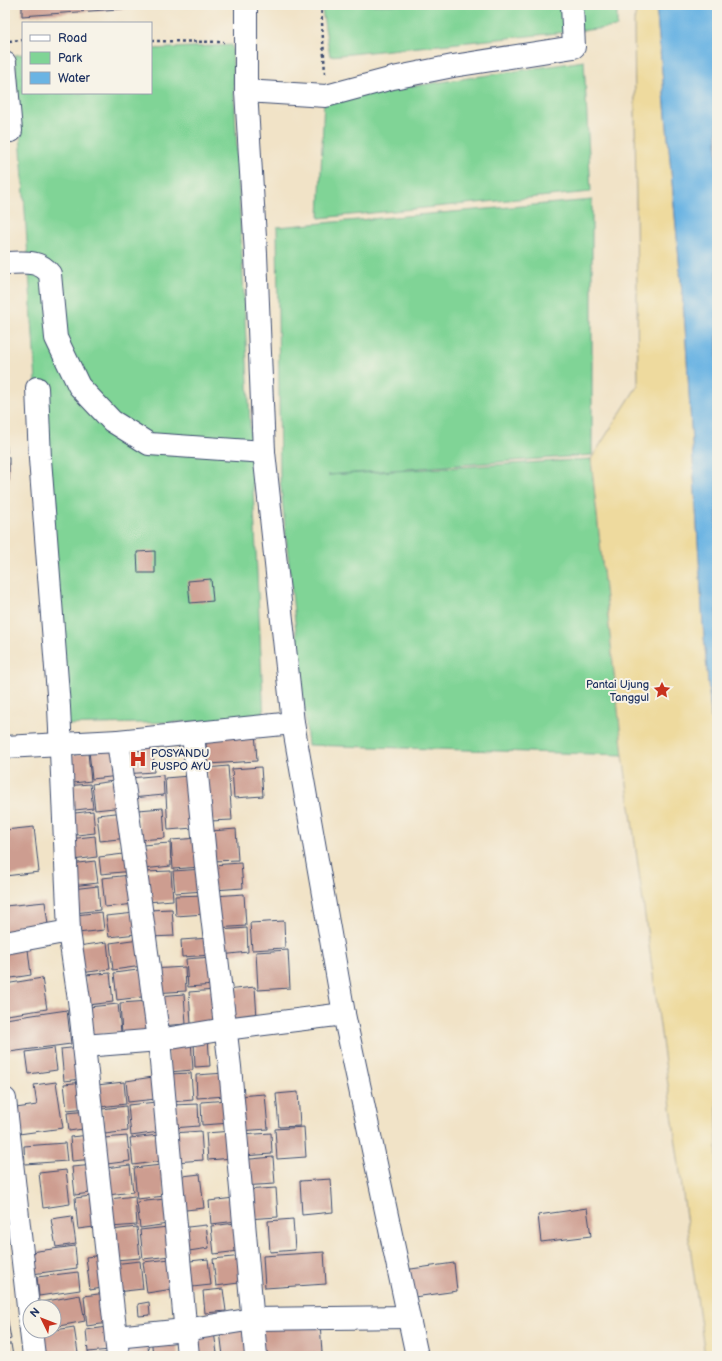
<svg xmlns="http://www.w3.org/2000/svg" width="722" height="1361" font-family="'Balsamiq Sans',sans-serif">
	<rect width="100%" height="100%" fill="#f7f3e8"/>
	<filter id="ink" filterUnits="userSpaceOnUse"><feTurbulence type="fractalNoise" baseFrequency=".025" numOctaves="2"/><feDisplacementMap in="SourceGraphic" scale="8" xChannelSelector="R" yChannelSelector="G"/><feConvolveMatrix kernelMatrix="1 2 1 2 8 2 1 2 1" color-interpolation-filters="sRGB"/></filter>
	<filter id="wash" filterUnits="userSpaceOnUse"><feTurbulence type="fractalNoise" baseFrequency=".012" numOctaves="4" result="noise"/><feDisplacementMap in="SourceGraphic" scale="16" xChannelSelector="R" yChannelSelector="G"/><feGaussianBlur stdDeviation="0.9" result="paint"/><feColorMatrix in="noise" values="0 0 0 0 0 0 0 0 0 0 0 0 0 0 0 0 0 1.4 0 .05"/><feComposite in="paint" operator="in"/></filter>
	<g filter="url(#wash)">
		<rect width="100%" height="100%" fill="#f1e3c7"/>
		<!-- green -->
		<g fill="#80d496" stroke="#4e827a">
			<path d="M321,5H617V27L330,56Z"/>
			<path d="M232,45L264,720L58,725L15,55L23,54V93H151V49Z"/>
			<path d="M584,61L591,192L319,218L324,99Z"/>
			<path d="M592,200V455L328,475L591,459L623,755L308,745L280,479L277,227Z"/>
		</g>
		<!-- sand -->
		<path fill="#eeda9e" stroke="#84847e" d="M637,5H656L685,326L703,625L717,783V1356H705L623,755L591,459L638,385L634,22Z"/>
		<!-- water -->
		<path fill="#6bb4e3" stroke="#4372a0" d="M656,5H717V783L703,625L685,326Z"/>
		<g id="blocks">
			<!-- building -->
			<g fill="#cd9d90">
				<path d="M22,5H132V8L22,16Z"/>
				<path d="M5,434H6L7,453L5,454Z"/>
				<rect x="5" y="457" width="4" height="23"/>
				<path d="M155,551V573H138L137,552Z"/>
				<path d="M211,579L213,601L190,603L188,581Z"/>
				<path d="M255,731L257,761L208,764L205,735Z"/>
				<path d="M153,743L154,772L123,774L121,745Z"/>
				<path d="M116,748L119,776L92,779L89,751Z"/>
				<path d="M88,753L91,781L65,784L62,757Z"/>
				<path d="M228,766L232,820L210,821L207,768Z"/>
				<path d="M261,767L263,796L234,798L232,769Z"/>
				<path d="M163,775L164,795L131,798L130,778Z"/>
				<path d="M189,776L193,828L168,830L165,778Z"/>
				<path d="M121,780L124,807L95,810L92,784Z"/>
				<path d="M90,784L93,808L67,811L65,786Z"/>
				<path d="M163,808L165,838L140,840L138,810Z"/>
				<path d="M93,811L95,833L68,836L66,814Z"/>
				<path d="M125,812L128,838L100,841L97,815Z"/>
				<path d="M34,827L39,872L5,876V830Z"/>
				<path d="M236,829L238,860L213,861L211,831Z"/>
				<path d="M95,836L97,857L72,860L69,839Z"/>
				<path d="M199,838L201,867L173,869L171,840Z"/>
				<path d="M170,843L171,866L143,869L142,845Z"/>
				<path d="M132,853L133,871L101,874L99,857Z"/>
				<path d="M95,861L98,883L72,886L70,864Z"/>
				<path d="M241,863L243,888L214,890L212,865Z"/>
				<path d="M204,869L205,891L175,893L173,871Z"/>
				<path d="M171,871L173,900L147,902L145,872Z"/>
				<path d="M131,875L135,904L105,907L102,878Z"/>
				<path d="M98,886L100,910L75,913L72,889Z"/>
				<path d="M244,894L246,926L216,928L214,896Z"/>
				<path d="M204,895L205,914L176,916L175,896Z"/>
				<path d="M45,902L49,932L5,937V906Z"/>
				<path d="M172,909L174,936L150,937L148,910Z"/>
				<path d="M102,912L104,930L78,933L76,915Z"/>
				<path d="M135,913L137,934L109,937L106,916Z"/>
				<path d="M284,921L285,948L252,950L250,923Z"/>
				<path d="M247,928L248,952L221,955L219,930Z"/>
				<path d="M210,938L211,955L182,957L181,940Z"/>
				<path d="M139,939L142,966L113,970L110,943Z"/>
				<path d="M27,941L31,975L5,979V944Z"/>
				<path d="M107,942L110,969L81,973L78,946Z"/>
				<path d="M288,950L290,988L258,990L256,952Z"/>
				<path d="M212,957L214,985L188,987L186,959Z"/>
				<path d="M185,967L186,991L153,993L152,969Z"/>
				<path d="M146,969L149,996L117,1000L114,973Z"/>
				<path d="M110,973L113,1002L88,1005L85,975Z"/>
				<path d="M42,978L47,1009L7,1015L5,984Z"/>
				<path d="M255,987L257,1018L228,1020L226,990Z"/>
				<path d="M216,990L218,1022L191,1024L189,992Z"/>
				<path d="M184,994L186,1024L160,1026L158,996Z"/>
				<path d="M150,1001L152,1031L122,1034L120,1003Z"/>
				<path d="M118,1004L121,1032L92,1035L89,1007Z"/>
				<path d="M67,1010L71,1044L9,1052L5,1019Z"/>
				<path d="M191,1039L193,1070L169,1072L167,1041Z"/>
				<path d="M208,1039L210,1066L195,1067L194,1041Z"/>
				<path d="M80,1047L83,1079L64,1081L61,1049Z"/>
				<path d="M54,1048L57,1070L29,1074L26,1052Z"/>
				<path d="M191,1073L193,1100L171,1102L169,1074Z"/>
				<path d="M225,1073L226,1096L197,1098L196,1075Z"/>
				<path d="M153,1077L156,1099L128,1102L126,1081Z"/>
				<path d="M56,1082L63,1128L19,1134L16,1108L37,1105L34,1085Z"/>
				<path d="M84,1082L87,1108L67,1110L64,1084Z"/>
				<path d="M124,1082L126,1104L100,1107L97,1085Z"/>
				<path d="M298,1092L300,1126L279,1127L276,1094Z"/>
				<path d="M265,1094L268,1129L239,1131L237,1096Z"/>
				<path d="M229,1100L231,1123L202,1125L201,1102Z"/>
				<path d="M156,1102L159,1132L131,1136L128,1105Z"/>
				<path d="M198,1104L199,1126L173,1128L172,1105Z"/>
				<path d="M126,1106L128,1131L105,1134L102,1109Z"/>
				<path d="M88,1111L90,1128L69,1131L67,1113Z"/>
				<path d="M304,1127L306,1157L277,1159L275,1129Z"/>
				<path d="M201,1131L203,1160L175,1162L173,1133Z"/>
				<path d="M232,1131L233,1158L208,1160L206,1133Z"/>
				<path d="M271,1133L272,1154L243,1156L242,1135Z"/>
				<path d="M90,1135L93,1159L72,1161L70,1137Z"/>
				<path d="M159,1135L162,1161L133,1165L130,1138Z"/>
				<path d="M127,1136L130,1161L107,1164L104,1138Z"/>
				<path d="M65,1143L67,1161L25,1164L24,1146Z"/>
				<path d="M273,1157L275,1184L241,1186L240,1160Z"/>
				<path d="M95,1165L98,1192L75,1195L72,1167Z"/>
				<path d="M130,1165L133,1192L108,1195L105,1168Z"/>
				<path d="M161,1165L165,1196L137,1199L134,1168Z"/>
				<path d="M66,1170L70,1204L43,1208L39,1173Z"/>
				<path d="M200,1174L204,1208L177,1211L174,1177Z"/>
				<path d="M331,1179L333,1212L302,1215L300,1181Z"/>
				<path d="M276,1188L278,1217L246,1219L244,1190Z"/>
				<path d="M99,1195L102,1226L78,1229L75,1198Z"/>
				<path d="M135,1196L137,1225L111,1227L109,1199Z"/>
				<path d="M234,1198L237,1221L211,1224L209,1201Z"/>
				<path d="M165,1199L168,1224L140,1228L137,1202Z"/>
				<path d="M587,1208L591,1236L541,1242L538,1215Z"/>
				<path d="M72,1216L76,1244L56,1247L51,1219Z"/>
				<path d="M293,1219L295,1250L270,1252L268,1221Z"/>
				<path d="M236,1223L239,1251L214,1254L211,1226Z"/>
				<path d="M206,1225L209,1248L182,1252L179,1228Z"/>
				<path d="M137,1227L140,1258L115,1260L111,1230Z"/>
				<path d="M168,1227L171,1256L143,1259L140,1230Z"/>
				<path d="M75,1246L77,1268L32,1274L30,1252Z"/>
				<path d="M324,1252L326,1284L265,1288L263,1256Z"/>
				<path d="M104,1255L108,1287L90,1290L86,1257Z"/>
				<path d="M243,1256L246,1282L216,1286L213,1259Z"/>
				<path d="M170,1259L173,1289L147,1293L143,1262Z"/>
				<path d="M208,1259L211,1285L183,1288L181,1262Z"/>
				<path d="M140,1261L143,1289L116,1292L113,1264Z"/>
				<path d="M454,1263L457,1291L407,1298L404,1270Z"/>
				<path d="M78,1272L80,1290L39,1296L37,1277Z"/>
				<path d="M223,1289L226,1311L205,1313L203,1291Z"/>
				<path d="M105,1293L108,1323L87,1326L84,1296Z"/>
				<path d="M80,1295L85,1321L54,1327V1307H37L36,1303Z"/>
				<path d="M5,1298L8,1308L5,1309Z"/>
				<path d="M149,1302L150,1315L139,1316L138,1304Z"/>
				<path d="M5,1316H7L11,1339L5,1341Z"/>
				<path d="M320,1322L322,1353L259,1356L257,1326Z"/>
				<path d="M74,1327L78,1353L63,1356H41L37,1333Z"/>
				<path d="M107,1327L110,1350L88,1352L86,1330Z"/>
				<path d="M247,1328L250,1356H223L220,1331Z"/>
				<path d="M176,1332L178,1356H153L151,1335Z"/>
				<path d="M214,1332L217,1353L197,1355L195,1334Z"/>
				<path d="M147,1336L149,1356H125L123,1339Z"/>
				<path d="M5,1344H11L13,1356H5Z"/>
				<path d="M108,1353L109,1356H91V1355Z"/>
			</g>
		</g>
	</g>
	<g filter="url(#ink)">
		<use href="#blocks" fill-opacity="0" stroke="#3b4a6e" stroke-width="1"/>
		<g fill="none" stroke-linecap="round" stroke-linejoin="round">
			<!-- minor casing -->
			<g stroke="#3b4a6e" stroke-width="24">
				<g id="minor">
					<path d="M5,63L11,131"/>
					<path d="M246,91L326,96L393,78L453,66L574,47L572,5"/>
					<path d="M5,263C22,263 39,259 50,274L56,338L79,386L112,421L149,444L264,452"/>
					<path d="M37,388L40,459L59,707L69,931L79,1000L118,1356"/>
					<path d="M193,734L206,866L230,1067L256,1356"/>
					<path d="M118,741L159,1040L188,1356"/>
					<path d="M5,747L118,741L293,723"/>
					<path d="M5,943L69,931"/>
					<path d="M84,1046L159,1040L225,1029L344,1014"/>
					<path d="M5,1099L30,1325"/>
					<path d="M31,1331L34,1356"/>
					<path d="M116,1337L185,1330L253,1319L408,1317"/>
				</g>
			</g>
			<!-- highway casing -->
			<g stroke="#3b4a6e" stroke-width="24">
				<path id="highway" d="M246,5V91L256,254L264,452L293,723L344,1014L417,1356"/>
			</g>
			<!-- path -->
			<g stroke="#3b4a6e" stroke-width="2.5" stroke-dasharray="3 3" stroke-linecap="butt">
				<path d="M321,5L325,74"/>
				<path d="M9,41L23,40"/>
				<path d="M151,41L224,42"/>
			</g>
			<!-- minor -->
			<use href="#minor" stroke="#fff" stroke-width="22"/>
			<!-- highway -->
			<use href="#highway" stroke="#fff" stroke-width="22"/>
		</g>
	</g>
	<!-- icons -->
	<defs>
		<g id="sight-bare" transform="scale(1.38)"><path d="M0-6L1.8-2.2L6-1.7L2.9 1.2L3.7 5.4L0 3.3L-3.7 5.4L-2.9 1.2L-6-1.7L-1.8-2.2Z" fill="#c8321e" stroke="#f7f3e8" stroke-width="2.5" paint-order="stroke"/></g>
		<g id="hospital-bare" transform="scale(1.38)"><path d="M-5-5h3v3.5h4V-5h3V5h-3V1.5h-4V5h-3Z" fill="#c8321e" stroke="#f7f3e8" stroke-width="2.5" paint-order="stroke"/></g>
	</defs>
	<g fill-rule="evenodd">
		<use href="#sight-bare" x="662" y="690"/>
		<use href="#hospital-bare" x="138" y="759"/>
	</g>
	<g text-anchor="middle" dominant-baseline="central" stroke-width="4" stroke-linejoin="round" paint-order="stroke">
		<!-- poi labels -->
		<g font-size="11" fill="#1b2f5e" stroke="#f7f3e8" text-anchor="end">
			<text x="649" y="684">Pantai Ujung<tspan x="649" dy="13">Tanggul</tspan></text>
			<text x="151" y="753" text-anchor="start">POSYANDU<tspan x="151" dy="13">PUSPO AYU</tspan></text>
		</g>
	</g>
	<!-- margin -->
	<rect width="722" height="1361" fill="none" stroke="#f7f3e8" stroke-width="20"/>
	<!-- legend -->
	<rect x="22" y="22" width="130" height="72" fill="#f7f3e8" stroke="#9fa5b1"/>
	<rect x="30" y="35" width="20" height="6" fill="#ffffff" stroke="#9fa5b1"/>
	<text x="58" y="42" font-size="12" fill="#1b2f5e">Road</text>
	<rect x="30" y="52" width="20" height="12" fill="#80d496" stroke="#9fa5b1"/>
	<text x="58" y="62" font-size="12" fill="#1b2f5e">Park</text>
	<rect x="30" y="72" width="20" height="12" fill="#6bb4e3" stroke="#9fa5b1"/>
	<text x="58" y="82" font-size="12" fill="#1b2f5e">Water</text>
	<!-- north arrow -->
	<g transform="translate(42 1319) rotate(313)"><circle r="19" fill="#f7f3e8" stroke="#9fa5b1"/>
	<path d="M0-3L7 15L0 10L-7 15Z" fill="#c8321e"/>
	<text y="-6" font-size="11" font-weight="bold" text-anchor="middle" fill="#1b2f5e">N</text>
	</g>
</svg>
